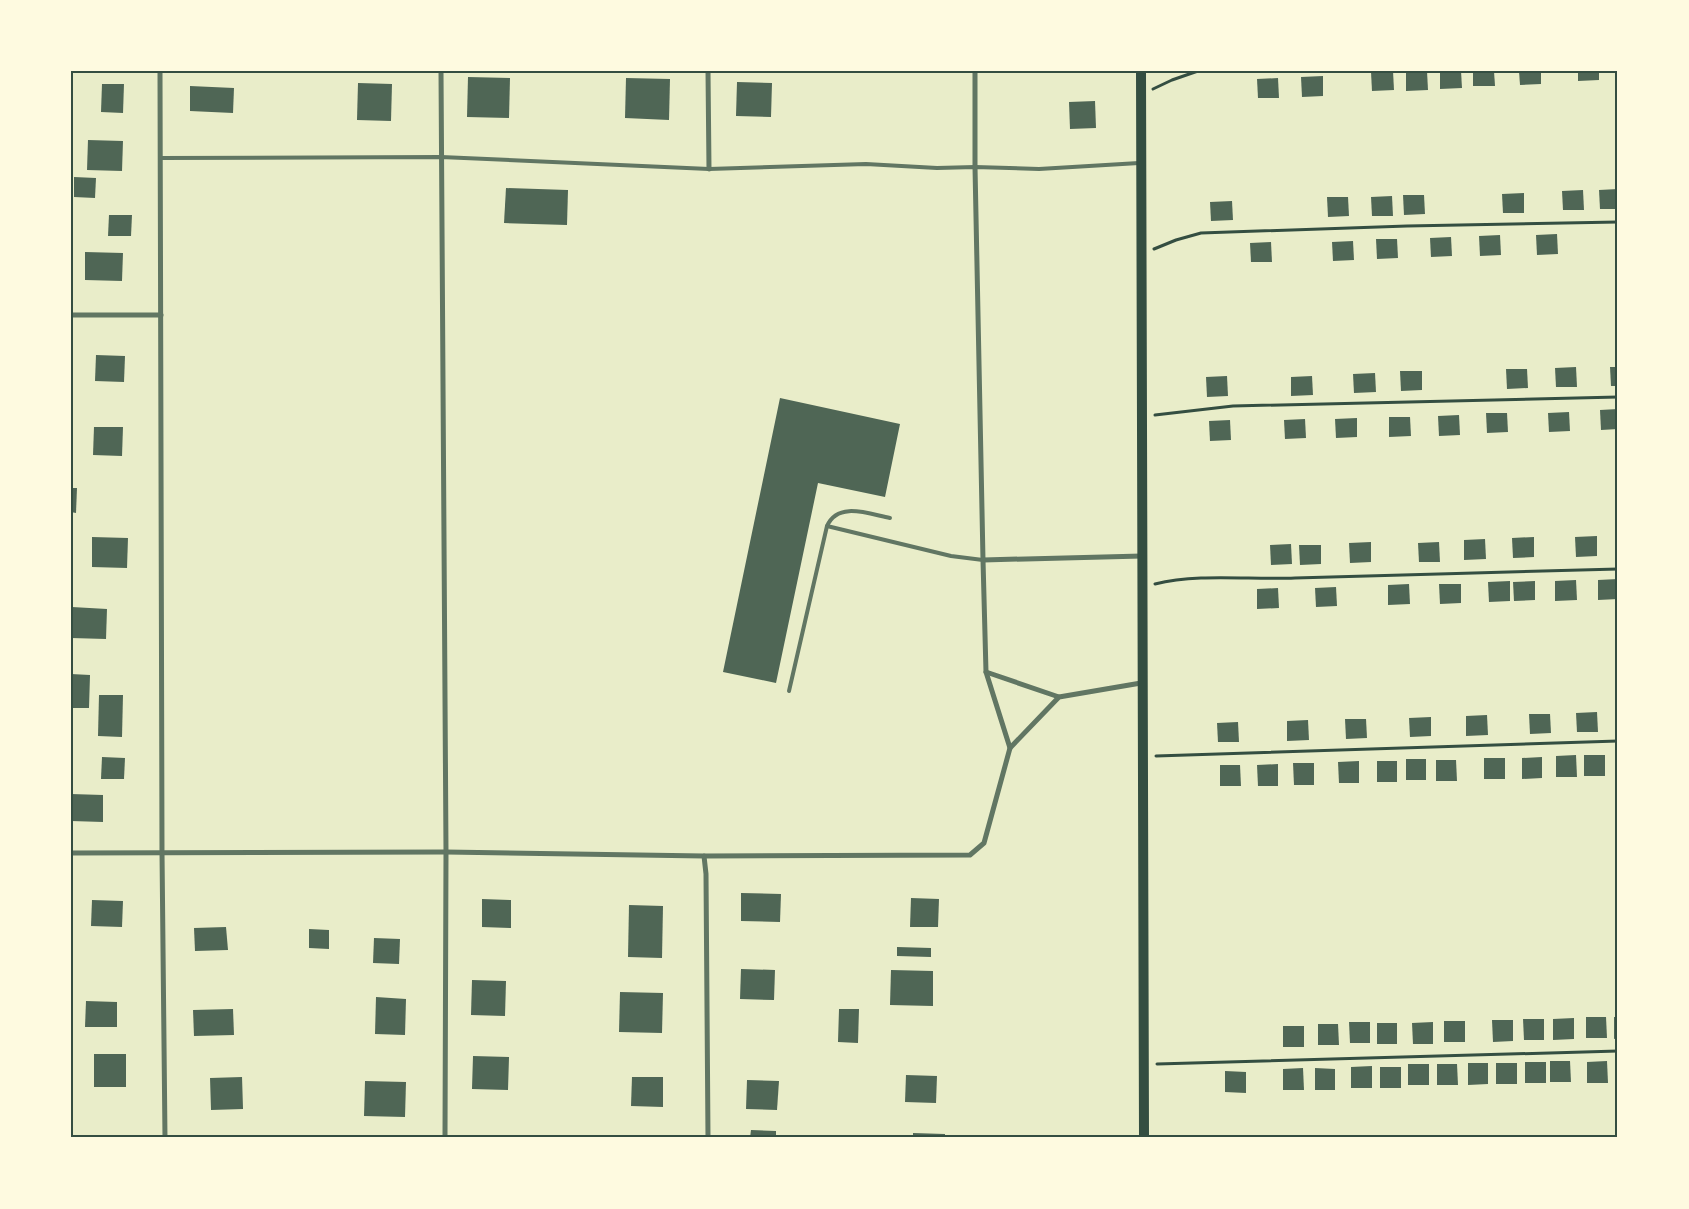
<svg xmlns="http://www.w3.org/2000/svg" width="1689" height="1209" font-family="Bitter,serif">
	<rect width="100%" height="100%" fill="#e9edc9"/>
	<!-- building -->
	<g fill="#4f6655">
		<path d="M1393,71L1394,90L1372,91L1371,72Z"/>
		<path d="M1427,71L1428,90L1406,91V72Z"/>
		<path d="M1440,71H1461L1462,88L1440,89Z"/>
		<path d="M1473,71H1494L1495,86H1473Z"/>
		<path d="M1519,71H1541V84L1520,85Z"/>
		<path d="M1578,71H1599V80L1578,81Z"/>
		<path d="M1323,76V96L1302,97L1301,77Z"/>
		<path d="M468,77L510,78L509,118L467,117Z"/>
		<path d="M626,78L670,79L669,120L625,118Z"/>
		<path d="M1278,78L1279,98H1258L1257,79Z"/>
		<path d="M737,82L772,83L771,117L736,116Z"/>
		<path d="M358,83L392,84L391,121L357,120Z"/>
		<path d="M102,84H124L123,113L101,112Z"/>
		<path d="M190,86L234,88L233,113L190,111Z"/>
		<path d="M1095,101L1096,128L1070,129L1069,102Z"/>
		<path d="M88,140L123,141L122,171L87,170Z"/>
		<path d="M74,177L96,178L95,198L74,197Z"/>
		<path d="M506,188L568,190L567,225L504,223Z"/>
		<path d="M1618,189V209H1600L1599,190Z"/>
		<path d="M1583,190L1584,210H1563L1562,191Z"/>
		<path d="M1524,193V213H1503L1502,194Z"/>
		<path d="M1403,195H1424L1425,214L1404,215Z"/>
		<path d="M1392,196L1393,216H1372L1371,197Z"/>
		<path d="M1327,197H1348L1349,216L1328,217Z"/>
		<path d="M1232,201L1233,220L1211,221L1210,202Z"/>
		<path d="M109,215H132L131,236H108Z"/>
		<path d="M1557,234L1558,254L1537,255L1536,235Z"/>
		<path d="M1500,235L1501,255L1480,256L1479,236Z"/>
		<path d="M1451,237L1452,256L1431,257L1430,238Z"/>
		<path d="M1376,239H1397L1398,258L1377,259Z"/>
		<path d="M1353,241L1354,260L1333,261L1332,242Z"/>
		<path d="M1271,242L1272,262H1251L1250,243Z"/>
		<path d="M85,252L123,253L122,281L85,280Z"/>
		<path d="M96,355L125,356L124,382L95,381Z"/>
		<path d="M1576,367L1577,387H1556L1555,368Z"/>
		<path d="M1610,367H1618V386H1611Z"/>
		<path d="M1506,369H1527L1528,388L1507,389Z"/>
		<path d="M1400,371H1422V390L1401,391Z"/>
		<path d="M1375,373L1376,392L1354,393L1353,374Z"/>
		<path d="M1227,376L1228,396L1207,397L1206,377Z"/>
		<path d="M1312,376L1313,395L1291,396V377Z"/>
		<path d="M780,398L900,424L885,497L818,483L776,683L723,672Z"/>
		<path d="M1618,409V429L1601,430L1600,410Z"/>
		<path d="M1569,412L1570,431L1549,432L1548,413Z"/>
		<path d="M1486,413H1507L1508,432L1487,433Z"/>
		<path d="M1459,415L1460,435L1439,436L1438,416Z"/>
		<path d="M1389,417H1410L1411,436L1389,437Z"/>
		<path d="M1357,418V437L1336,438L1335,419Z"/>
		<path d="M1305,419L1306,438L1285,439L1284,420Z"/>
		<path d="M1230,420L1231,440L1210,441L1209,421Z"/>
		<path d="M94,427H123L122,456L93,455Z"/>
		<path d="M71,488H77L76,513L71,512Z"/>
		<path d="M1597,536V556L1576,557L1575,537Z"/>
		<path d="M92,537L128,538L127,568L92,567Z"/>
		<path d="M1534,537V557L1513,558L1512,538Z"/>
		<path d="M1485,539L1486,559L1464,560V540Z"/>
		<path d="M1371,542V562L1350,563L1349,543Z"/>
		<path d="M1439,542L1440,562H1419L1418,543Z"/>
		<path d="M1291,544L1292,564L1271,565L1270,545Z"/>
		<path d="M1299,545H1321V564L1300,565Z"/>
		<path d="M1618,579V599L1598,600V580Z"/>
		<path d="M1576,580L1577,600L1555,601V581Z"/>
		<path d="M1510,581V601L1489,602L1488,582Z"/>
		<path d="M1535,581V600L1514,601L1513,582Z"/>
		<path d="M1409,584L1410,604L1388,605V585Z"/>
		<path d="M1439,584H1461V603L1440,604Z"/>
		<path d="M1336,587L1337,606L1316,607L1315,588Z"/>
		<path d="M1278,588L1279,608L1257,609V589Z"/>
		<path d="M72,607L107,609L106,639L71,638Z"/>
		<path d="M71,674L90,675L89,708H71Z"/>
		<path d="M99,695H123L122,737L98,736Z"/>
		<path d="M1597,712L1598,732H1577L1576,713Z"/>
		<path d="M1529,714H1550L1551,733L1530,734Z"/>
		<path d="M1487,715L1488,735L1466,736V716Z"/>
		<path d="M1431,717V736L1410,737L1409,718Z"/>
		<path d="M1345,719H1366L1367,738L1346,739Z"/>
		<path d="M1308,720L1309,740L1287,741V721Z"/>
		<path d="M1238,722L1239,742H1218L1217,723Z"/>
		<rect x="1616" y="754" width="2" height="21"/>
		<path d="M1576,755L1577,777H1556V756Z"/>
		<rect x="1584" y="755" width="21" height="21"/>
		<path d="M102,757L125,758L124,779H101Z"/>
		<path d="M1542,757V778L1522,779V758Z"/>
		<rect x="1484" y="758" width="21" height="21"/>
		<rect x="1406" y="759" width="20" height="21"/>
		<path d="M1436,760H1456L1457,781H1436Z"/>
		<path d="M1359,761V783H1339L1338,762Z"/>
		<rect x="1377" y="761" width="20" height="21"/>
		<path d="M1293,763H1314V785H1294Z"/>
		<path d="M1278,764V786H1258L1257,765Z"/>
		<path d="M1220,765H1240L1241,786H1220Z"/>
		<path d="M71,794L103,795V822L71,821Z"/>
		<path d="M741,893L781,894L780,922L741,921Z"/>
		<path d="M911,898L939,899L938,927H910Z"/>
		<path d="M482,899L511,900V928L482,927Z"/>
		<path d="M92,900L123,901L122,927L91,926Z"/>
		<path d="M629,905L663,906L662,958L628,957Z"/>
		<path d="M226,927L228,950L195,951L194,928Z"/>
		<path d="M309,929L329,930V949L309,948Z"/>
		<path d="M374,938L400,939L399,964L373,963Z"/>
		<path d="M897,947L931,948V957L897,956Z"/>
		<path d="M741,969L775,970L774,1000L740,999Z"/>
		<path d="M891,970L933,971V1006L890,1005Z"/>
		<path d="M472,980L506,981L505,1016L471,1015Z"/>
		<path d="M620,992L663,993L662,1033L619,1032Z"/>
		<path d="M376,997L406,999L405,1035L375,1034Z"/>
		<path d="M86,1001L117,1002V1027H85Z"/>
		<path d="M233,1009L234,1035L194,1036L193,1010Z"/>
		<path d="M839,1009H859L858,1043L838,1042Z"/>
		<path d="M1586,1017H1606L1607,1038H1586Z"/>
		<path d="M1614,1017H1618V1038L1614,1039Z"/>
		<path d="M1574,1018V1039L1553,1040V1019Z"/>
		<path d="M1523,1019H1544V1040H1524Z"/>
		<path d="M1492,1020H1513V1041L1493,1042Z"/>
		<rect x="1444" y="1021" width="21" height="21"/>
		<path d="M1349,1022H1370V1043H1350Z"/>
		<path d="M1433,1022V1044H1413L1412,1023Z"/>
		<rect x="1377" y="1023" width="20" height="21"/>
		<path d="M1318,1024H1338L1339,1045H1318Z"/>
		<rect x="1283" y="1026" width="21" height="21"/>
		<rect x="94" y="1054" width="32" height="33"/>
		<path d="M473,1056L509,1057L508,1090L472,1089Z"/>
		<path d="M1550,1061H1570L1571,1082H1550Z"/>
		<path d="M1607,1061L1608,1083H1587V1062Z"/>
		<rect x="1525" y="1062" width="21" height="21"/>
		<path d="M1468,1063H1488V1084L1468,1085Z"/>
		<rect x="1496" y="1063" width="21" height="21"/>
		<rect x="1408" y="1064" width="21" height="21"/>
		<path d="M1437,1064H1457L1458,1085H1437Z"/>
		<path d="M1372,1066V1088H1351V1067Z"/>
		<rect x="1380" y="1067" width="21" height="21"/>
		<path d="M1303,1068L1304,1090H1283V1069Z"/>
		<path d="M1315,1068L1335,1069V1090H1315Z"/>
		<path d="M1225,1071L1246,1072V1093L1225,1092Z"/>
		<path d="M906,1075L937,1076L936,1103L905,1102Z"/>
		<path d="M242,1077L243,1109L211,1110L210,1078Z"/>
		<path d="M632,1077H663V1107L631,1106Z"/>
		<path d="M747,1080L779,1081L777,1110L746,1109Z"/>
		<path d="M365,1081L406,1082L405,1117L364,1116Z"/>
		<path d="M751,1130L776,1131V1138H750Z"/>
		<path d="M913,1133L945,1134V1138H913Z"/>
	</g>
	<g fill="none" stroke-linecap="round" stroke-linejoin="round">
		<!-- path -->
		<g stroke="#344e41" stroke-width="3">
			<path d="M1153,89L1172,80L1198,71"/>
			<path d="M1154,249L1176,240L1201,233L1407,226L1618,222"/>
			<path d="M1155,415L1233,406L1618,397"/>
			<path d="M1155,584C1199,573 1250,580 1295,578C1403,575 1510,572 1618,569"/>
			<path d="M1156,756L1618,741"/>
			<path d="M1157,1064L1618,1051"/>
		</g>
		<!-- service -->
		<g stroke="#617663" stroke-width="4">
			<path d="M160,158L441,157L709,169L866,164L937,168L975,167L1039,169L1139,163"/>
			<path d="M890,518C869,514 838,501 827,526L951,556L983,560"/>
			<path d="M789,691L827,526"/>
		</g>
		<!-- minor -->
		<g stroke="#617663" stroke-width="5">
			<path d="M160,71L162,852L165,1138"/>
			<path d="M441,71L446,852L445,1138"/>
			<path d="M708,71L709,169"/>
			<path d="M975,71V167L983,560L1142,556"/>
			<path d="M71,315H161"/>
			<path d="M983,560L986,672L1010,748"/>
			<path d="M986,672L1059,697"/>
			<path d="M71,853L446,852L704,856L706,874L708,1138"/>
			<path d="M704,856L970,855L984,843L1010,748L1059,697L1141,683"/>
		</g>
		<!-- secondary -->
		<path stroke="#344e41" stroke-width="10" d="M1141,71L1144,1138"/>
	</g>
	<!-- border -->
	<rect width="1689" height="1209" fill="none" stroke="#fefae0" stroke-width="145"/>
	<rect x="72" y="72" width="1544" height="1064" fill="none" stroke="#344e41" stroke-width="2"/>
</svg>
